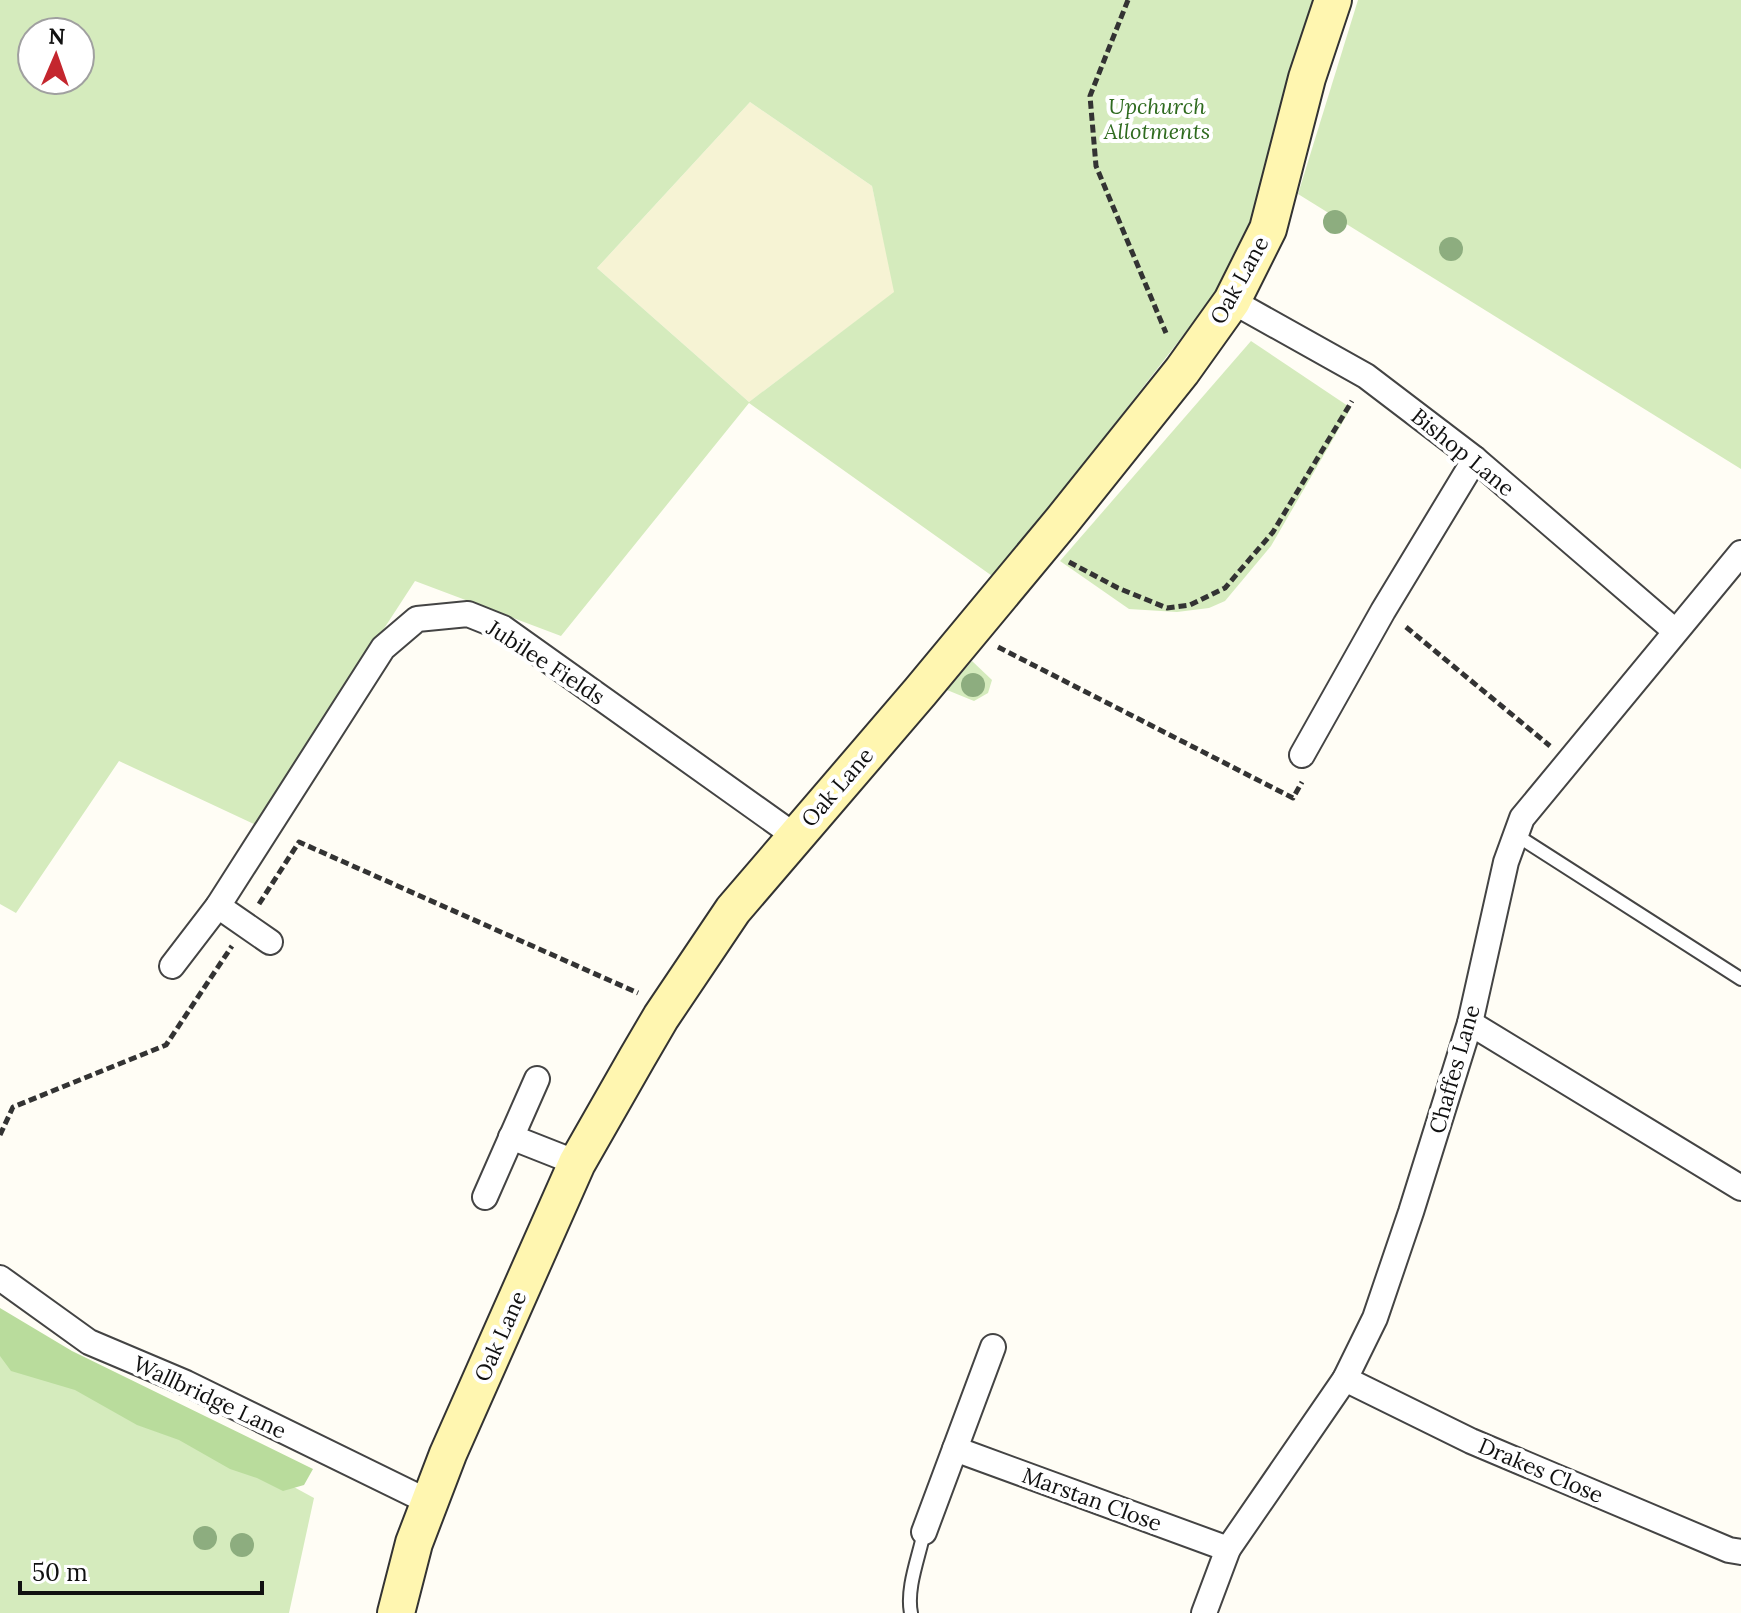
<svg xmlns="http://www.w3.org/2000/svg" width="1741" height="1613" font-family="Lora,serif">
	<rect width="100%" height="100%" fill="#fffdf5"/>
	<!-- farmland -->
	<path fill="#f6f3d4" d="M750,102L872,186L895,292L749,402L597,268Z"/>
	<!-- green -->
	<g fill="#d5ebbd" fill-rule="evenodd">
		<path d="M0,0H1321L1247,241L1223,284L995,578L749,403L561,636L415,581L256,825L119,761L16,913L0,904ZM32,32H80V80H32ZM750,102L872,186L894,292L749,402L597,268Z"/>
		<path d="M1358,0H1741V469L1298,194Z"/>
		<path d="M1251,341L1351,408L1271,546L1225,601L1209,608L1177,612L1129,609L1060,561Z"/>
		<path d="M972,661L992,680L988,693L974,701L947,690Z"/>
		<path d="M0,1326L314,1498L289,1613H0Z"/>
	</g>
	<!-- forest -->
	<path fill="#b9dc9c" d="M0,1308L72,1351L313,1469L304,1485L283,1491L257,1478L230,1469L179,1440L137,1425L75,1390L11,1371L0,1356Z"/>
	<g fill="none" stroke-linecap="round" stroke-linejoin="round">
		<!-- lane casing -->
		<g stroke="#444" stroke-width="16">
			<g id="lane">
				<path d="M1516,835L1741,979"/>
				<path d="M911,1613C906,1588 919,1557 924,1532"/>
			</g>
		</g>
		<!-- street casing -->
		<g stroke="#444" stroke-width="28">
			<g id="street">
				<path d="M1232,301L1366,376L1475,459L1675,631"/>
				<path d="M1302,755L1383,611L1475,459"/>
				<path d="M218,906L270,942"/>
				<path d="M172,966L218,906L383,648L417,619L468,614L503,628L795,836"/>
				<path d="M1470,1023L1741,1188"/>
				<path d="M511,1137L577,1163"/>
				<path d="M485,1197L537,1079"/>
				<path d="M0,1278L89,1342L186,1383L429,1502"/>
				<path d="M1345,1379L1471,1441L1729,1550L1741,1552"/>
				<path d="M955,1449L1228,1549"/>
				<path d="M924,1532L993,1347"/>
				<path d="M1204,1613L1228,1549L1345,1379L1375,1318L1411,1212L1470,1023L1506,862L1522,818L1741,553"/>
			</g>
		</g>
		<!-- secondary casing -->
		<g stroke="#333" stroke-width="40">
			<path id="secondary" d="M396,1613L414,1543L448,1454L577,1163L637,1058L661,1017L733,910L920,692L1062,521L1182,371L1232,301L1268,229L1307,78L1333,0"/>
		</g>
		<!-- path -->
		<g stroke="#333" stroke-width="5" stroke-dasharray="8 4" stroke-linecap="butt">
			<path d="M1128,0L1090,96L1096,166L1166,333"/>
			<path d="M1069,562L1118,588L1167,608L1190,605L1225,588L1273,532L1352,401"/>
			<path d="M1406,627L1550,746"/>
			<path d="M998,647L1293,798L1302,782"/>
			<path d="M259,904L299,842L638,993"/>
			<path d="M0,1135L13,1107L166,1045L232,946"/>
		</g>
		<!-- lane -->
		<use href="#lane" stroke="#fff" stroke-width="12"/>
		<!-- street -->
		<use href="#street" stroke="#fff" stroke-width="24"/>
		<!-- secondary -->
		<use href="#secondary" stroke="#fff6b0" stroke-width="36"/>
	</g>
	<!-- trees -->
	<g fill="#8dad7f">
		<circle cx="1335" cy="222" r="12"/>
		<circle cx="1451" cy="249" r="12"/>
		<circle cx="973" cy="685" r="12"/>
		<circle cx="205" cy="1538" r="12"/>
		<circle cx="242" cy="1545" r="12"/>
	</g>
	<g text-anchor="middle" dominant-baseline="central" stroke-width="8" stroke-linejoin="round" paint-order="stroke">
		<!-- park labels -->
		<g font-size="22" font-style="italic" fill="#2f6b1f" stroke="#fff">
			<text x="1157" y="106">Upchurch<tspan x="1157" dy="25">Allotments</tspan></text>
		</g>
		<!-- street labels -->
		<g font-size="22" fill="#111" stroke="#fff">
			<text transform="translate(1239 280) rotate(-61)">Oak Lane</text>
			<text transform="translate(1463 452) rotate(39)">Bishop Lane</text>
			<text transform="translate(546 662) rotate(33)">Jubilee Fields</text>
			<text transform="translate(837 787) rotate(-49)">Oak Lane</text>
			<text transform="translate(1454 1069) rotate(-74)">Chaffes Lane</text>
			<text transform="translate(500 1336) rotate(-66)">Oak Lane</text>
			<text transform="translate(210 1397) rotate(25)">Wallbridge Lane</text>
			<text transform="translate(1541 1470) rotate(23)">Drakes Close</text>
			<text transform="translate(1092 1499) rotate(20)">Marstan Close</text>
		</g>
	</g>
	<!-- north arrow -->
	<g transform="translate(56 56) rotate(2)"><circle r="38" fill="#ffffff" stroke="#a0a0a0" stroke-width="2"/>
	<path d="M0-6L14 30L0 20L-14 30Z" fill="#c4262e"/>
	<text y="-12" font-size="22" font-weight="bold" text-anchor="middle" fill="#111111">N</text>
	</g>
	<!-- scale -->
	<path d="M20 1581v12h242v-12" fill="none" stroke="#111111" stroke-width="4"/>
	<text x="32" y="1581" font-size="24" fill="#111111" stroke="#ffffff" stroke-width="6" paint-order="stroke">50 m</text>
</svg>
